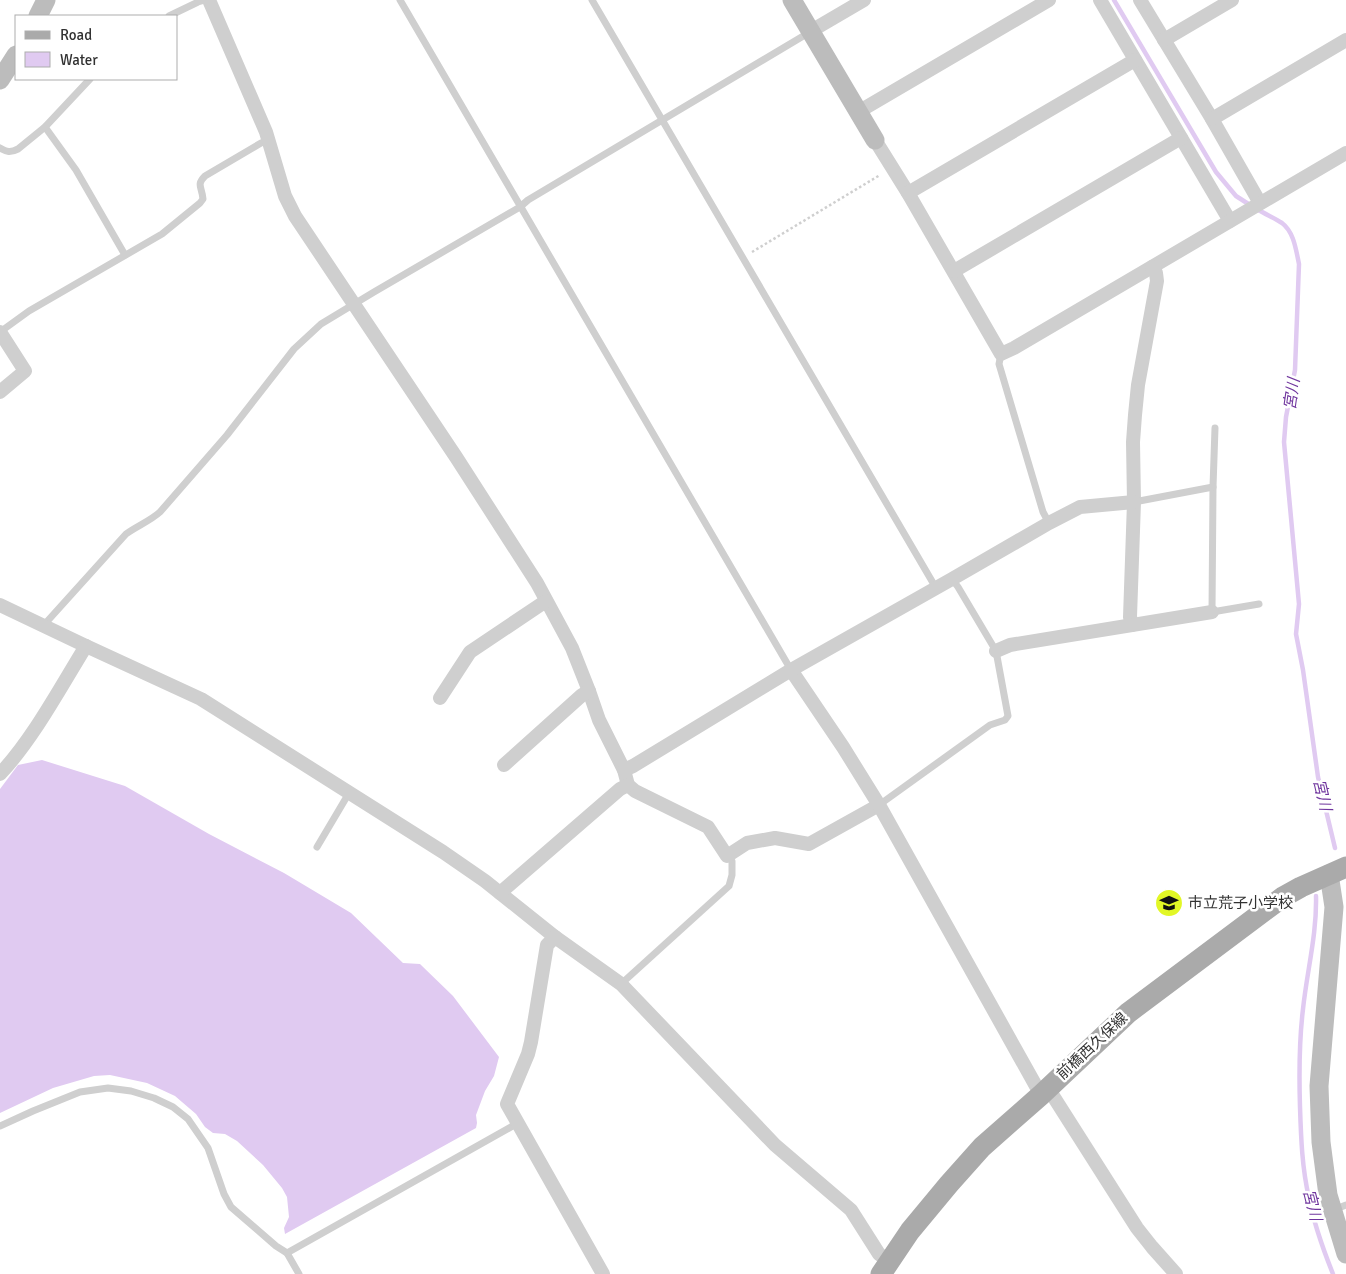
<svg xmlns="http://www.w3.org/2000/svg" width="1346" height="1274" font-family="Signika,'Noto Sans JP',sans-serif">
	<rect width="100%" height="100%" fill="#fff"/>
	<!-- water -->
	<path fill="#e0caf1" d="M42,760L125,786L209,834L284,873L351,913L403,963L420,964L453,996L499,1057L494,1076L485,1091L476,1115L477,1123L476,1128L285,1234L284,1228L289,1217L287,1197L282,1188L263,1165L237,1141L225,1134L213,1133L205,1127L196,1114L175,1096L147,1083L110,1075L94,1076L53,1088L0,1113V789L18,765Z"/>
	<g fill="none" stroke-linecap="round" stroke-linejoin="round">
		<!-- stream -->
		<g stroke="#e0caf1" stroke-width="4.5">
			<path d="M1114,0L1216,172L1236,196L1250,205"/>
			<path d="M1257,209C1265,214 1274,218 1282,223C1294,232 1296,250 1299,264L1295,370L1286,417L1284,442L1299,604L1296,634L1303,670L1318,777L1335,848"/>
			<path d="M1316,896C1317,934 1307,971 1303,1009C1299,1042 1299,1075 1300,1107C1301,1138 1302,1168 1309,1198C1314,1224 1323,1249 1333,1274"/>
		</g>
		<!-- path -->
		<path stroke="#cfcfcf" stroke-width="2.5" stroke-dasharray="2.5 2.5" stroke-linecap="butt" d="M752,252L880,175"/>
		<!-- lane -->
		<g stroke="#cfcfcf" stroke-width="7">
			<path d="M400,0L791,670"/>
			<path d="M592,0L936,588"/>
			<path d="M169,16L198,2L205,0"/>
			<path d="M45,127L76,170L125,255"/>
			<path d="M0,148C7,152 10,153 18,149L45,127L90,79"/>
			<path d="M0,332L29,311L162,234L200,203L203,199C202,187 196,185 205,176L261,143L269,140"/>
			<path d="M1001,354L999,364L1043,512L1049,523"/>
			<path d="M1215,428L1213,487L1212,612L1259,604"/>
			<path d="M1134,502L1213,487"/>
			<path d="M43,626L126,534C137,526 150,521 160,512L227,435L294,349L321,324L374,292L520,207L528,200L810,32"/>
			<path d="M879,805L990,725L1005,720L1008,716L996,651L958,587L952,579"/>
			<path d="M317,847L349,793"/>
			<path d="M621,984L729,886L732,875V861L727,856"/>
			<path d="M0,1126L33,1111L80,1092L108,1088L131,1091L154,1098L173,1107L188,1119L208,1148L224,1194L231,1207L276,1246L287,1253L299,1274"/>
			<path d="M1333,1210L1346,1205"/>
			<path d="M287,1253L518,1123"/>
		</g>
		<!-- street -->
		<g stroke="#cfcfcf" stroke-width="14">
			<path d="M209,0L266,132L285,196L295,216L456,457L537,583L572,648L589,691L599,720L624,770L628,785L635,791L708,827L727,856L747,843L775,838L809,844L879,805"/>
			<path d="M1100,0L1230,221"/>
			<path d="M1140,0L1212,119L1260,203"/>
			<path d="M811,31L864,0"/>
			<path d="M1164,40L1232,0"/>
			<path d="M858,112L1049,0"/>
			<path d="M1212,119L1346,40"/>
			<path d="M875,140L908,193L1001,354L1014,348L1346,153"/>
			<path d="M908,193L1135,60"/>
			<path d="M954,271L1181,138"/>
			<path d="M0,332L25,371L0,392"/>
			<path d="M0,605L86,646L201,699L443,852L485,881L555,937L621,984L775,1145L851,1210L879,1254L889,1261"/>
			<path d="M1132,625L1130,617L1134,502L1133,442L1135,415L1138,385L1157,281L1156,273L1152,267"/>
			<path d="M996,651L1010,645L1212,612"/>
			<path d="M791,670L843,747L879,805L1041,1095"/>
			<path d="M440,698L470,652L546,601"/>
			<path d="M504,765L582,695L589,691"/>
			<path d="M624,770L633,766L791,670L952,579L1049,523L1080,507L1134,502"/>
			<path d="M0,774C33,739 60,688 86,646"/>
			<path d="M500,893L620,789L628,785"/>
			<path d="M555,937L547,945L531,1042L528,1054L507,1104L603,1274"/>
			<path d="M1048,1088L1137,1228L1152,1247L1176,1274"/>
		</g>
		<!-- secondary -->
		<g stroke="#bcbcbc" stroke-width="19">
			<path d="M792,0L875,140"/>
			<path d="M38,16L46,0"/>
			<path d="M0,80L16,55"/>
			<path d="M1329,874L1334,907L1319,1086L1321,1142L1328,1195L1346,1254"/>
		</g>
		<!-- primary -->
		<path stroke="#aaa" stroke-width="21" d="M881,1274L910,1231L949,1184L982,1147L1041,1095L1128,1013L1283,897L1301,887L1346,867"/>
	</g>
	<!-- icons -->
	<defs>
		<g id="school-disc" transform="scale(1.4375)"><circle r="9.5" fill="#e2f726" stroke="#fff"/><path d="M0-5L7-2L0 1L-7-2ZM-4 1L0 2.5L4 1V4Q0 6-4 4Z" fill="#111"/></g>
	</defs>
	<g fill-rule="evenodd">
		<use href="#school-disc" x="1169" y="903"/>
	</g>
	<g text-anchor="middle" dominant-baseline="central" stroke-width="5" stroke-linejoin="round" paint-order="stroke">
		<!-- poi labels -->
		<g font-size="15" fill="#323232" stroke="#fff" text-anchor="start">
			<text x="1188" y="903">市立荒子小学校</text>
		</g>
		<!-- street labels -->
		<g font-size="15" fill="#323232" stroke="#fff">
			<text transform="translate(1092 1046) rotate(-43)">前橋西久保線</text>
		</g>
		<!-- water labels -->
		<g font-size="16" font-style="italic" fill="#70369e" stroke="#fff">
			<text transform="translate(1292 394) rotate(-82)">宮川</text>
			<text transform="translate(1322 795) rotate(77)">宮川</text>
			<text transform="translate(1312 1205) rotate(76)">宮川</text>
		</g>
	</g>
	<!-- legend -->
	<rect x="15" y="15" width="162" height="65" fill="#ffffff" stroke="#adadad"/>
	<rect x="25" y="31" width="25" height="8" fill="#aaaaaa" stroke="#adadad"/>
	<text x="60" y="40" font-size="15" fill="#323232">Road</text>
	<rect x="25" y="52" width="25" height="15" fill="#e0caf1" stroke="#adadad"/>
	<text x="60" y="65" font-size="15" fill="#323232">Water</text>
</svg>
